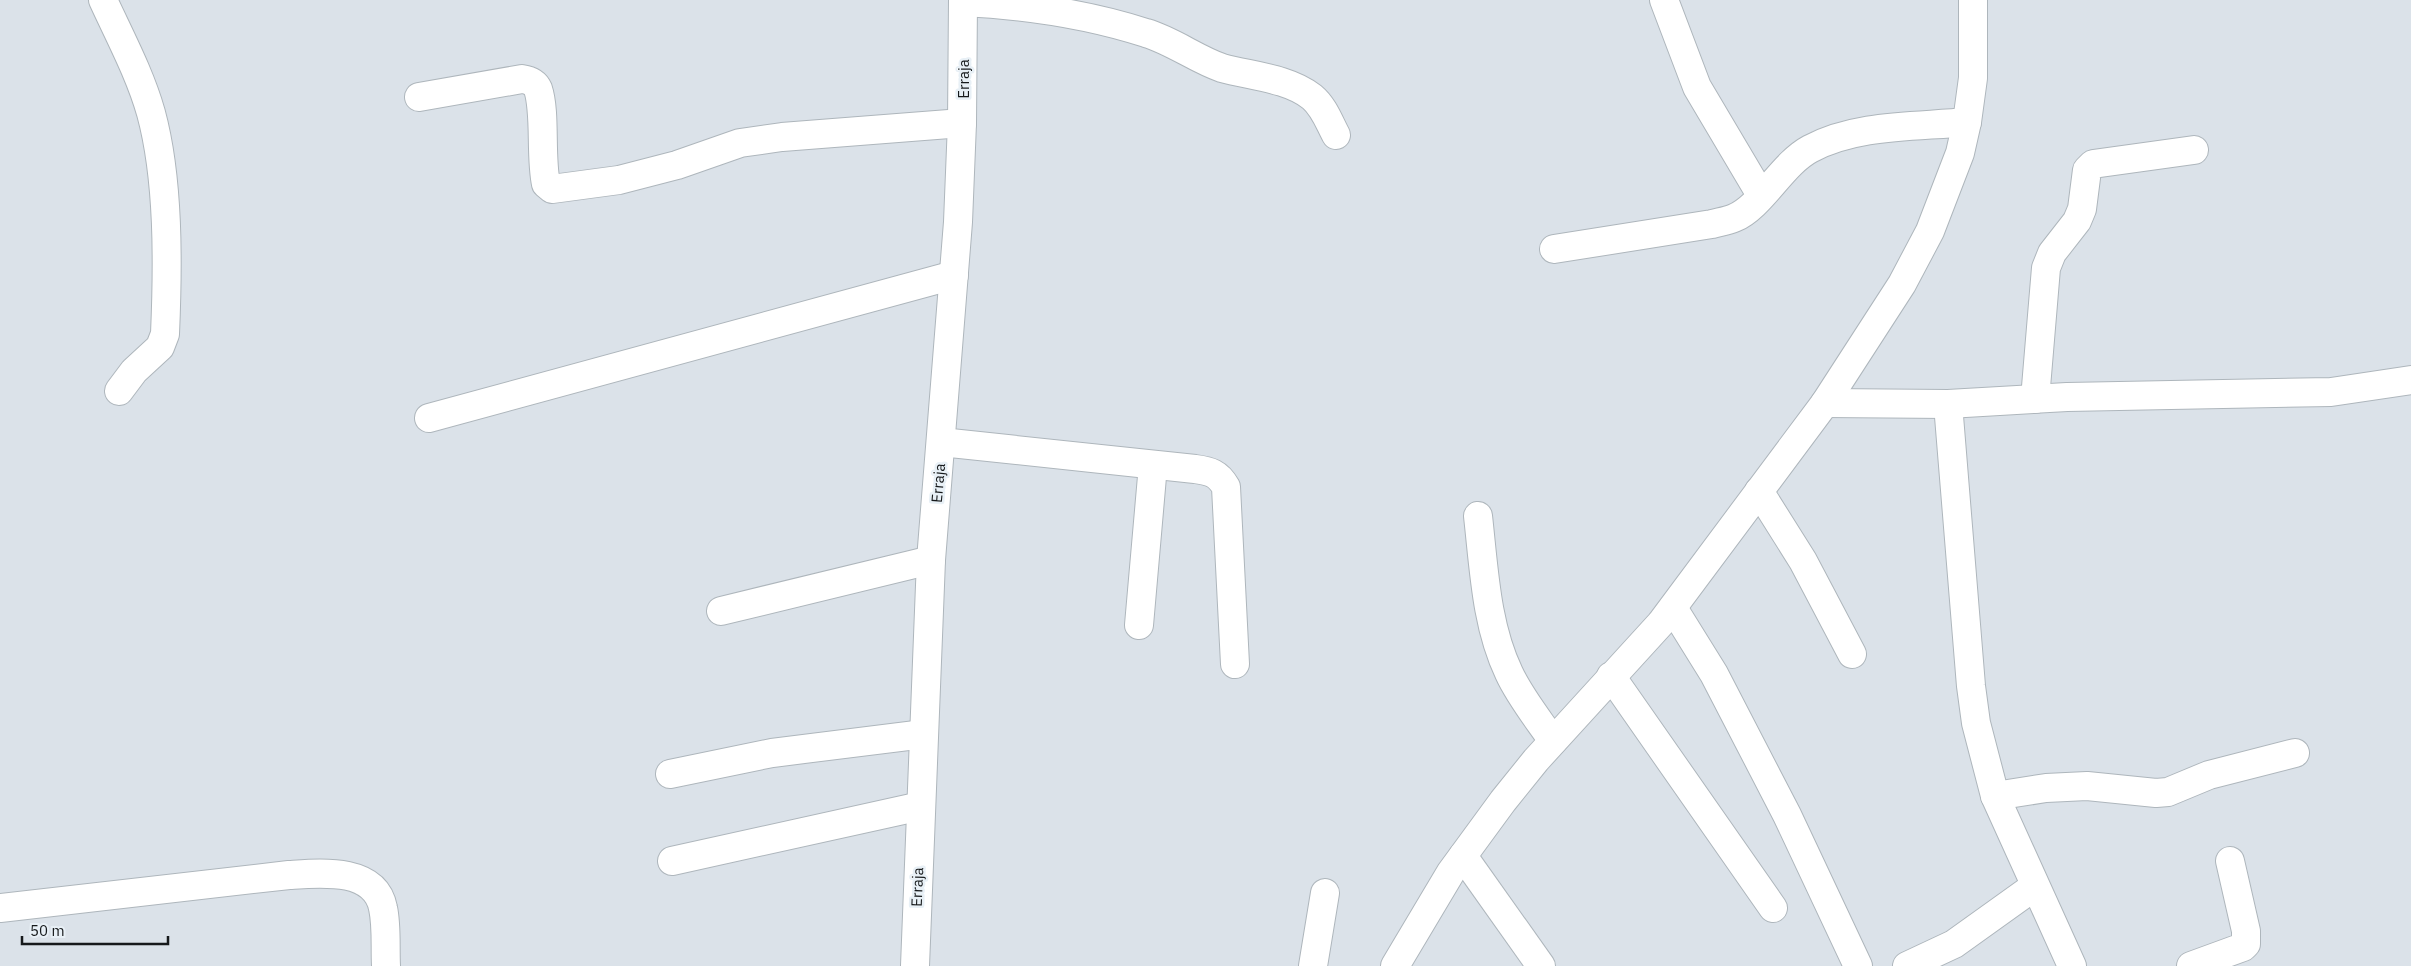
<svg xmlns="http://www.w3.org/2000/svg" width="2411" height="966" font-family="'IBM Plex Sans',sans-serif">
	<rect width="100%" height="100%" fill="#dbe2e9"/>
	<g fill="none" stroke-linecap="round" stroke-linejoin="round">
		<!-- minor casing -->
		<g stroke="#aeb6bc" stroke-width="30">
			<g id="minor">
				<path d="M103,0C120,37 140,74 151,113C169,179 168,265 165,334L160,347L134,371L119,391"/>
				<path d="M1664,0L1697,87L1761,195"/>
				<path d="M963,2C1025,5 1087,14 1146,33C1173,41 1196,59 1222,68C1251,76 1288,78 1312,97C1324,107 1329,122 1336,135"/>
				<path d="M419,97L522,79C529,80 535,82 538,89C546,113 540,156 546,184L552,189L619,180L677,165L740,143L782,137L962,123"/>
				<path d="M1554,249L1712,224C1719,222 1727,221 1734,218C1761,207 1782,164 1810,149C1856,124 1916,127 1967,122"/>
				<path d="M2035,399L2046,268L2052,253L2077,221L2082,209L2087,170L2093,164L2194,150"/>
				<path d="M1825,403L1948,404L2067,397L2331,392L2411,380"/>
				<path d="M1948,404L1971,686L1976,723L1995,796L2072,966"/>
				<path d="M429,418L954,275"/>
				<path d="M941,442L1195,469C1210,471 1218,473 1226,487L1235,664"/>
				<path d="M1759,491L1803,561L1852,654"/>
				<path d="M1478,516C1484,569 1486,625 1509,673C1520,697 1538,719 1553,741"/>
				<path d="M1673,608L1714,674L1787,815L1858,966"/>
				<path d="M721,611L931,560"/>
				<path d="M1139,625L1153,465"/>
				<path d="M1611,676L1773,908"/>
				<path d="M670,774L772,753L924,734"/>
				<path d="M1995,796L2046,788L2087,786L2156,793L2168,792L2209,775L2295,753"/>
				<path d="M1463,856L1541,966"/>
				<path d="M672,861L921,806"/>
				<path d="M0,908L289,875C320,873 375,867 383,908C387,926 385,947 386,966"/>
				<path d="M915,966L931,560L958,222L962,123L963,0"/>
				<path d="M1313,966L1325,893"/>
				<path d="M1395,966L1451,872L1503,801L1536,760L1661,623L1825,403L1902,284L1930,231L1960,153L1967,122L1973,78V0"/>
				<path d="M1907,966L1954,944L2035,886"/>
				<path d="M2191,966L2243,947L2246,944V931L2230,861"/>
			</g>
		</g>
		<!-- minor -->
		<use href="#minor" stroke="#fff" stroke-width="28"/>
	</g>
	<g text-anchor="middle" dominant-baseline="central" stroke-width="5" stroke-linejoin="round" paint-order="stroke">
		<!-- street labels -->
		<g font-size="15" fill="#16191b" stroke="#e8f0f6">
			<text transform="translate(963 79) rotate(-90)">Erraja</text>
			<text transform="translate(938 483) rotate(-85)">Erraja</text>
			<text transform="translate(917 887) rotate(-88)">Erraja</text>
		</g>
	</g>
	<!-- scale -->
	<path d="M22 936v8h146v-8" fill="none" stroke="#16191b" stroke-width="2.5"/>
	<text x="30" y="936" font-size="15" fill="#16191b" stroke="#e8f0f6" stroke-width="4" paint-order="stroke">50 m</text>
</svg>
